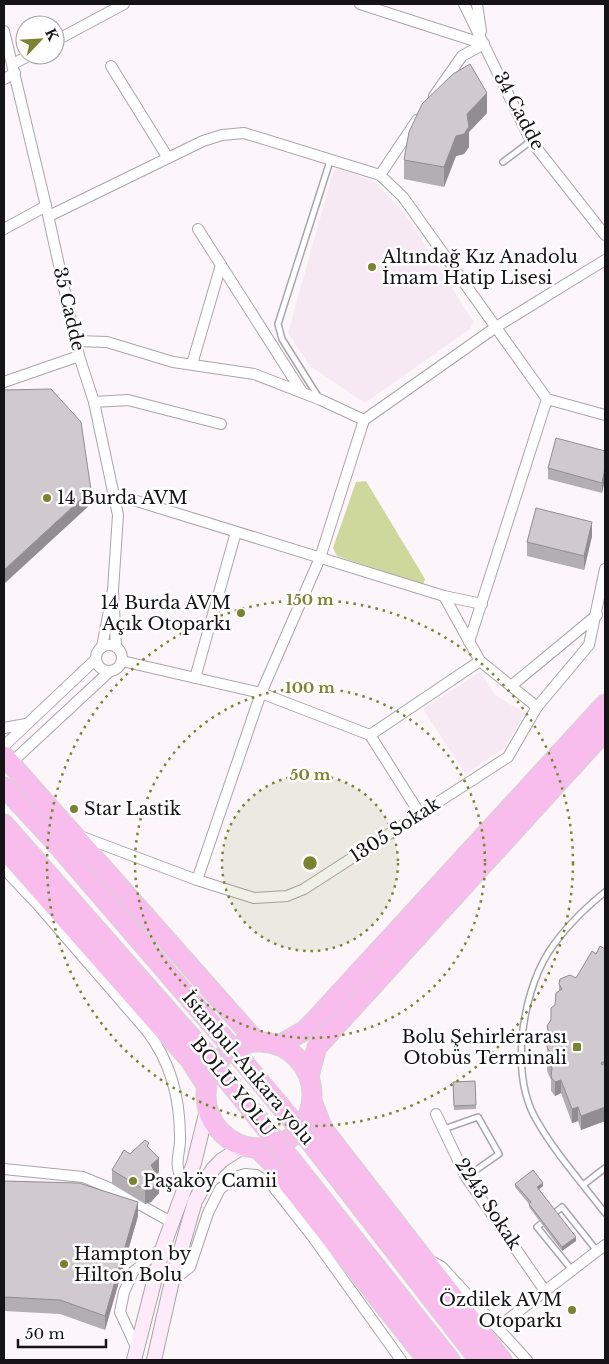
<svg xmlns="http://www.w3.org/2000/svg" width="609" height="1364" font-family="'Libre Baskerville',serif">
	<rect width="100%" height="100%" fill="#fcf6fb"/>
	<!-- built -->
	<g fill="#f6e9f3">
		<path d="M337,168L375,182L404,212L473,321L471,328L365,403L310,366L288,333L333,172Z"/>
		<path d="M480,672L495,695L525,713L504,748L466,774L423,709Z"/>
	</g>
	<!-- green -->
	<path fill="#ced79c" d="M366,481L425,579L423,585L337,556L333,548L356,482Z"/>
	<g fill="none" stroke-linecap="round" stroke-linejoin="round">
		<!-- lane casing -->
		<g stroke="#aaa5a9" stroke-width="8">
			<g id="lane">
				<path d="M503,162L531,141"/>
				<path d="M319,398L282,339L278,324L331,158"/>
				<path d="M605,892C584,909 563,930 548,953C521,997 510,1076 537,1121C556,1154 582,1183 605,1213"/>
				<path d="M444,1129L478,1117L499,1154L466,1177"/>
				<path d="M583,1185L605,1168"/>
				<path d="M572,1270L537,1227L562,1207L597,1251"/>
			</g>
		</g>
		<!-- street casing -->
		<g stroke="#aaa5a9" stroke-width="12">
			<g id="street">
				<path d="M360,4L484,44"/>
				<path d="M464,4L531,141L605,235"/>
				<path d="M477,4L481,31"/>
				<path d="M4,31L46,206L79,356L94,402L118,515L113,590"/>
				<path d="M55,41L124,4"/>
				<path d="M13,64L30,55"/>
				<path d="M111,66L168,158"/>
				<path d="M4,79L15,73"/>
				<path d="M434,96L462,56L484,44"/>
				<path d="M380,175L417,120"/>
				<path d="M49,216L203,141L222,135L244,133L380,175L403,197L547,399L469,642"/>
				<path d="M4,229L46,206"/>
				<path d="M198,229L302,392"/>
				<path d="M76,341L107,342L173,362L254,374L321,400L364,420"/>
				<path d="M192,364L221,265"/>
				<path d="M4,382L79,356"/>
				<path d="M547,399L605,415"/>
				<path d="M94,402L128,400L221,424"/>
				<path d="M114,494L444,596L482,604"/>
				<path d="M444,596L480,661L537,707"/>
				<circle cx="109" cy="658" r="13"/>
				<path d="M102,647L113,590L116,646"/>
				<path d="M122,661L261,693L370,735L420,814"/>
				<path d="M195,678L236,532"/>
				<path d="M511,686L597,615"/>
				<path d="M4,728L26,724"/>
				<path d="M370,735L480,661"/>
				<path d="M4,746L96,659"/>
				<path d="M11,763L110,671"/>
				<path d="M80,836L197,880L254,898L287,896L304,889L508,757L537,707L589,645L605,569"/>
				<path d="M4,869L38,905L147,1031C170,1061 180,1099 180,1137C181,1147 176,1158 178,1168C179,1175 182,1183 184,1190"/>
				<path d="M197,880L261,693L320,558L364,420L496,327L605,260"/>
				<path d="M436,1114L466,1177L545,1291"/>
				<path d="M4,1169L83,1177L112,1189L173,1223"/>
				<path d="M433,1262L442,1267L527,1360"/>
				<path d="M172,1281L190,1267L208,1213L220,1189L235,1177L245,1174L256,1175L271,1184L312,1236L401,1360"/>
				<path d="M498,1327L605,1245"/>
				<path d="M137,1349L120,1312L124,1292L133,1272L163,1247"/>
			</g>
		</g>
		<!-- secondary casing -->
		<g stroke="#aaa5a9" stroke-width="16">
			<g id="secondary">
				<path d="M134,1360L163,1247L194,1163L207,1110"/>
				<path d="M154,1360L172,1281L195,1201L213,1169L222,1160L244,1146"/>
			</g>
		</g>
		<!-- highway casing -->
		<g stroke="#d5d5d5" stroke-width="21">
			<g id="highway">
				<path d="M4,756L256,1041"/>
				<path d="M4,787L52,839L226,1041"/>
				<path d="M4,824L208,1056"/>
				<path d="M4,849L190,1060L206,1085"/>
				<circle cx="259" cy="1095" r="53"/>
				<path d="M279,1045L304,1031L314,1021L605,704"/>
				<path d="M309,1076L317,1047L605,731"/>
				<path d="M312,1101L323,1129L502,1360"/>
				<path d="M312,1144L479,1360"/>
				<path d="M257,1148L273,1164L427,1360"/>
				<path d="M293,1162L450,1360"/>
			</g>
		</g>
		<!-- lane -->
		<use href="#lane" stroke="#fff" stroke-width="5"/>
		<!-- street -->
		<use href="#street" stroke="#fff" stroke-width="10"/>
		<!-- secondary -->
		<use href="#secondary" stroke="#fdebfa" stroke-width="14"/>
		<!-- highway -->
		<use href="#highway" stroke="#f8bced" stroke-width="19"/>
		<!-- highway-bridge casing -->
		<g stroke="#d5d5d5" stroke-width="21" stroke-linecap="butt">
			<g id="highway-bridge">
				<path d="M226,1041L312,1144"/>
				<path d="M208,1056L293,1162"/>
			</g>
		</g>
		<!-- highway-bridge -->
		<use href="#highway-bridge" stroke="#f8bced" stroke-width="19"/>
	</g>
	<!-- wall -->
	<g fill="#b3aeb2">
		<path d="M487,113L469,132V147L464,154L456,156L444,187L404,179V160Z"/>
		<path d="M605,451V479L602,493L548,479V468Z"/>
		<path d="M592,536L584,570L527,556V542Z"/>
		<path d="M605,949V1121L581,1130L578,1121L572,1123L561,1093L555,1096L551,1091V1080L547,1071V1026L551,1021V1008L555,1005L559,991V984L576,978L596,954Z"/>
		<path d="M475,1081L476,1109L454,1110L453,1082Z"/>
		<path d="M149,1148L159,1172L157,1174L159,1193L151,1202L145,1204L112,1184V1170L130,1154Z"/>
		<path d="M4,1181L138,1216L105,1330L60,1314L4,1311Z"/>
		<path d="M515,1184L543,1186L539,1189L576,1241L562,1251L529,1207V1204L515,1187Z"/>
	</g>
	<!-- shaded-wall -->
	<g fill="#928d91">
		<path d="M487,93V113L469,132V147L464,154L456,156L444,187V167L456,136L467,114Z"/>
		<path d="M605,468V479L602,493V483Z"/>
		<path d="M91,490V504L4,584V570Z"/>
		<path d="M592,522V536L584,570V556Z"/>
		<path d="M561,1080V1093L555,1096V1082Z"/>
		<path d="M578,1107V1121L572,1123V1109Z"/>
		<path d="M605,1107V1121L581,1130V1116Z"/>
		<path d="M159,1158V1172L151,1178V1165Z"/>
		<path d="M159,1179V1193L151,1202L145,1204V1190Z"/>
		<path d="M543,1183V1186L537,1191V1187Z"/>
		<path d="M138,1202V1216L105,1330V1316Z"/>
		<path d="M576,1237V1241L562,1251V1247Z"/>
	</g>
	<!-- building -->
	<g fill="#d0cacf" stroke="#928d91">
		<path d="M470,64L487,93L467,114L469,127L464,134L456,136L444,167L404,160L409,132L422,104L453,74Z"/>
		<path d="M51,389L81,422L91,490L4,570V390Z"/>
		<path d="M556,438L605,451V468L602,483L548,468Z"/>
		<path d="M536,508L592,522L584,556L527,542Z"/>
		<path d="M600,946L605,949V1061L601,1063L602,1065L605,1063V1107L581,1116L578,1107L572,1109L561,1080L555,1082L551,1077L552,1068L547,1057L550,1052L547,1047V1040L550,1036L547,1026L551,1020V1008L555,1005L556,993L562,989L559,984L560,979L570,975L576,978L592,951L596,954Z"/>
		<path d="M475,1081L476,1105L454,1106L453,1082Z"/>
		<path d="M145,1140L149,1143L147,1146L159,1158L151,1165L159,1179L151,1188L145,1190L112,1170L124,1150L130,1154Z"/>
		<path d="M533,1170L543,1183L537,1187L576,1237L562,1247L529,1204L531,1202L515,1184Z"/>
		<path d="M4,1181L79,1183L138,1202L105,1316L60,1300L4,1297Z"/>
	</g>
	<!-- distance rings -->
	<circle cx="310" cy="863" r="88" fill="#7a832f" fill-opacity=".12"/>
	<g fill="none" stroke="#7a832f" stroke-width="2.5" stroke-dasharray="2.5 5">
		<circle cx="310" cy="863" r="88"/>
		<circle cx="310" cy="863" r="175"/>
		<circle cx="310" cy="863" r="263"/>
	</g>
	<!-- markers -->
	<g fill="#7a832f" stroke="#fff" stroke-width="2">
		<circle cx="372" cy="267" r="5"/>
		<circle cx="47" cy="498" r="5"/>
		<circle cx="241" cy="613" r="5"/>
		<circle cx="74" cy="809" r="5"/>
		<rect x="572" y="1042" width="10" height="10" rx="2.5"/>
		<circle cx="133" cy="1181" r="5"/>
		<circle cx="64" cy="1264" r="5"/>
		<circle cx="572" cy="1310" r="5"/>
	</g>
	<g text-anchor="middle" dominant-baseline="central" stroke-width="5" stroke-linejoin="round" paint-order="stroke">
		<!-- street labels -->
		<g font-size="18" fill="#151315" stroke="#fff">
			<text transform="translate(519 111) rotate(62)">34 Cadde</text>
			<text transform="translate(69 309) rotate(77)">35 Cadde</text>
			<text transform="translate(395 830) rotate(-33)">1305 Sokak</text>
			<text transform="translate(248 1068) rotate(50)">İstanbul-Ankara yolu</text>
			<text transform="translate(233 1087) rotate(51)">BOLU YOLU</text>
			<text transform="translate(488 1204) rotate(57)">2243 Sokak</text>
		</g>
		<!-- poi labels -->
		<g font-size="18" fill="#151315" stroke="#fff" text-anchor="start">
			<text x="382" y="257">Altındağ Kız Anadolu<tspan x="382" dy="21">İmam Hatip Lisesi</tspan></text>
			<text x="57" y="498">14 Burda AVM</text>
			<text x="231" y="603" text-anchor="end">14 Burda AVM<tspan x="231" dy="21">Açık Otoparkı</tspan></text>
			<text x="84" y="809">Star Lastik</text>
			<text x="567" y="1037" text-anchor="end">Bolu Şehirlerarası<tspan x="567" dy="21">Otobüs Terminali</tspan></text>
			<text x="143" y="1181">Paşaköy Camii</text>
			<text x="74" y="1254">Hampton by<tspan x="74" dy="21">Hilton Bolu</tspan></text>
			<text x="562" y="1300" text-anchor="end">Özdilek AVM<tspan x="562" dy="21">Otoparkı</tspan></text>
		</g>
	</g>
	<circle cx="310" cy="863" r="8" fill="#7a832f" stroke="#fff" stroke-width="2.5"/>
	<g font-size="15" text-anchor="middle" font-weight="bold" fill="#7a832f" stroke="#fff" stroke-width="5" stroke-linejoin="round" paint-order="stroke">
		<text x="310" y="605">150 m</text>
		<text x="310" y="693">100 m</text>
		<text x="310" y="780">50 m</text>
	</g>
	<!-- border -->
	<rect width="609" height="1364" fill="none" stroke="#151315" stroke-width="10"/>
	<!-- north arrow -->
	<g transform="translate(40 40) rotate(65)"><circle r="24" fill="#ffffff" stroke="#a1a1a1"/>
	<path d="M0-4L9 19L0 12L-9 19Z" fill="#7a832f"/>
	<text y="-8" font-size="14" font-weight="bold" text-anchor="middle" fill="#151315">K</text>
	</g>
	<!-- scale -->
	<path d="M18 1339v8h88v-8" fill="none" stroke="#151315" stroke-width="2.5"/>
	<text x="25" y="1339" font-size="15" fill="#151315" stroke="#ffffff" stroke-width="4" paint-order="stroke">50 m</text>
</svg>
